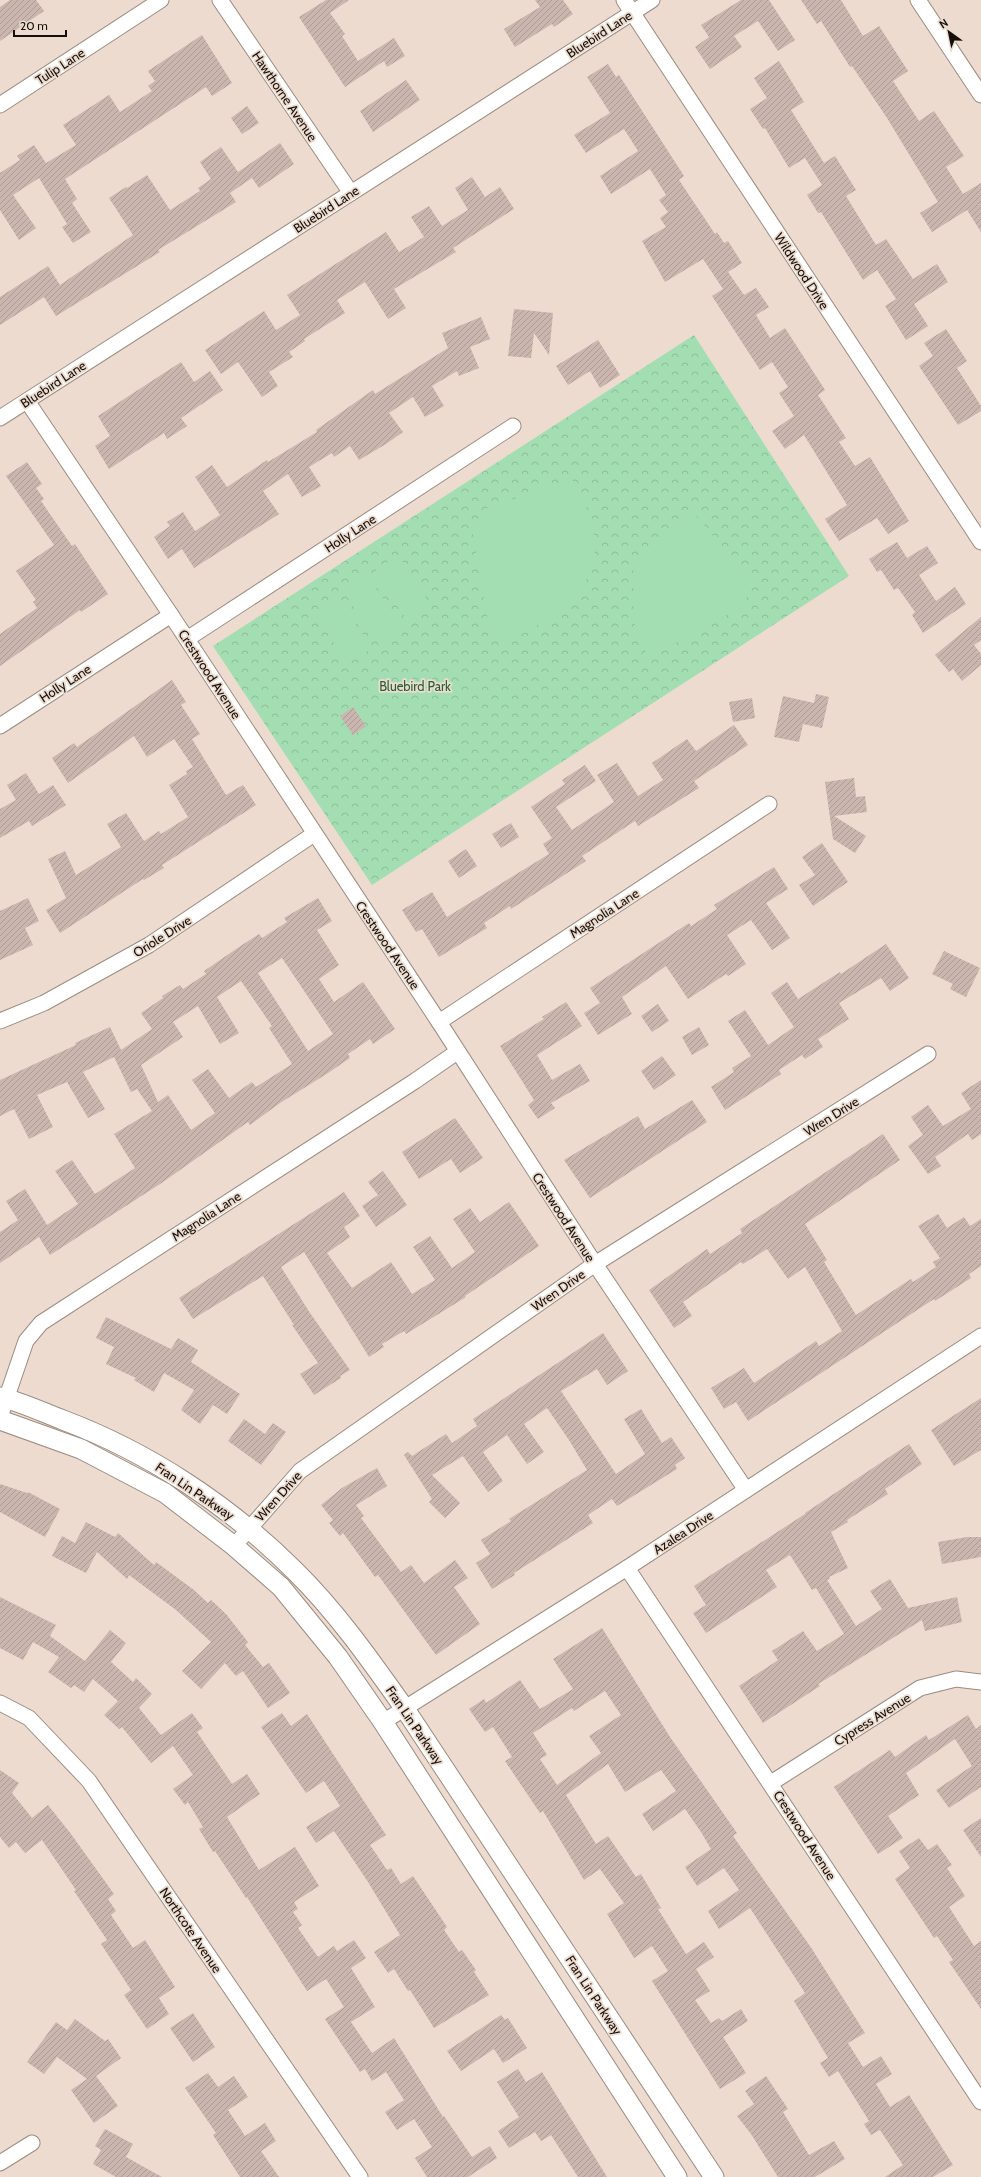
<svg xmlns="http://www.w3.org/2000/svg" width="981" height="2177" font-family="Cabin,sans-serif">
	<defs>
		<pattern id="park-crowns" width="20" height="18" patternUnits="userSpaceOnUse"><rect width="20" height="18" fill="#a3deb2"/><path d="M2 6a3 3 0 1 1 6 0M12 15a3 3 0 1 1 6 0" fill="none" stroke="#8bbd98"/></pattern>
		<pattern id="building-hatch" width="6" height="6" patternUnits="userSpaceOnUse"><rect width="6" height="6" fill="#cab6af"/><path d="M-1 1l2-2M0 6l6-6M5 7l2-2" fill="none" stroke="#ad9b95"/></pattern>
	</defs>
	<rect width="100%" height="100%" fill="#ecdbce"/>
	<!-- park -->
	<path fill="url(#park-crowns)" d="M694,335L849,576L372,885L213,646Z"/>
	<!-- garden -->
	<g fill="#a3deb2">
		<path d="M572,479L593,521L595,566L570,604L525,633L491,639L472,528L485,509Z"/>
		<path d="M692,511L750,580L745,605L648,658L634,622L633,561L659,536Z"/>
		<path d="M398,555L432,607L409,623L374,572Z"/>
		<path d="M368,576L402,627L378,643L344,592Z"/>
		<path d="M337,597L372,648L348,664L314,613Z"/>
	</g>
	<!-- building -->
	<g fill="url(#building-hatch)" fill-rule="evenodd">
		<path d="M10,0H36L44,11L0,41V7Z"/>
		<path d="M326,0H349L330,13L345,34L342,36L358,61L394,38L405,56L387,67L384,61L345,87L299,17Z"/>
		<path d="M535,0H563L573,14L554,27L552,24L515,47L504,29L540,7Z"/>
		<path d="M741,0H769L795,40L778,51L758,21L734,36L742,47L710,69L695,47L709,37L701,25Z"/>
		<path d="M801,0H841L863,36L879,26L908,71L893,81L919,121L934,111L964,156L946,167L963,194L981,183V232L967,210L932,232L920,213L938,202L887,118L852,66L850,67L821,21L817,24Z"/>
		<path d="M202,35L232,83L212,96L206,87L65,179L77,199L72,203L91,232L73,243L62,227L67,224L39,178L13,195L36,228L19,240L0,210V173L20,160L17,156L34,145L46,163L76,145L63,125L109,95L120,112L152,91L148,86L155,81L148,71Z"/>
		<path d="M779,61L804,102L791,110L824,163L835,156L856,190L846,196L876,245L886,239L913,279L937,264L948,282L914,304L928,326L906,340L885,306L896,299L877,270L863,280L821,212L818,213L807,195L822,185L805,158L789,168L765,128L763,129L750,109L767,98L754,78Z"/>
		<path d="M608,64L616,77L619,75L684,176L679,180L715,234L717,232L724,243L728,241L742,263L728,272L744,295L756,288L769,307L756,315L770,338L785,328L825,390L818,395L846,438L839,442L855,466L870,457L909,521L888,534L877,518L839,541L825,519L847,505L804,435L785,449L772,431L794,416L779,393L788,387L772,362L760,370L712,296L723,289L703,259L665,282L642,241L666,227L660,218L668,212L659,200L666,195L650,169L611,194L600,176L638,151L624,129L586,153L574,135L610,113L587,77Z"/>
		<path d="M406,80L420,100L373,132L360,111Z"/>
		<path d="M247,106L259,123L242,134L231,118Z"/>
		<path d="M280,143L294,164L259,188L252,178L230,193L236,202L158,250L160,252L56,316L44,297L0,325V297L48,266L60,285L133,235L109,198L126,187L127,188L147,175L170,210L200,191L198,188L211,179L200,162L221,147L238,172Z"/>
		<path d="M472,177L485,197L500,187L514,209L453,248L456,252L394,289L406,308L388,319L365,282L337,300L345,313L304,339L305,341L289,352L293,357L269,372L278,386L262,397L238,362L221,374L205,350L264,311L276,330L300,315L287,295L386,232L399,252L424,237L411,217L429,206L442,226L468,210L455,188Z"/>
		<path d="M514,309L553,313L549,355L534,333L531,358L508,356Z"/>
		<path d="M481,317L490,339L470,347L479,368L459,376L457,371L432,386L444,406L425,417L413,397L389,413L403,432L386,444L359,460L350,446L334,457L332,453L309,467L321,486L302,497L288,474L263,491L279,514L194,568L182,549L168,559L154,537L170,526L167,522L183,512L195,531L220,515L195,477L212,465L227,487L267,460L268,462L317,432L316,430L373,390L375,394L448,348L442,333Z"/>
		<path d="M946,329L967,361L957,368L981,406V411L958,425L919,366L933,356L924,343Z"/>
		<path d="M598,340L620,375L600,388L590,371L568,385L556,366Z"/>
		<path d="M181,362L194,382L210,371L223,390L181,418L187,426L167,439L164,433L109,469L95,446L110,436L98,416Z"/>
		<path d="M27,462L42,484L36,488L44,499L41,501L72,546L75,544L108,594L81,612L80,610L0,666V634L37,608L33,602L36,600L16,571L54,545L6,476Z"/>
		<path d="M897,542L907,558L927,546L938,563L919,575L936,601L955,587L966,604L923,633L912,615L915,612L898,588L894,590L881,570L877,572L869,559Z"/>
		<path d="M981,617V640L974,645L981,654V665L962,681L953,669L949,672L935,655Z"/>
		<path d="M172,680L186,702L181,705L200,734L192,739L226,795L243,785L256,805L162,865L164,868L144,880L143,879L60,933L46,910L66,898L48,859L65,851L76,875L121,847L107,824L126,813L144,841L159,831L161,834L188,817L169,785L187,774L186,771L193,767L174,739L147,757L134,736L68,783L52,758L74,743L77,747Z"/>
		<path d="M816,694L829,697L822,728L803,724L799,742L774,737L783,696L814,703Z"/>
		<path d="M752,698L755,718L733,722L729,702Z"/>
		<path d="M353,707L366,726L353,735L340,716Z"/>
		<path d="M734,725L748,745L694,781L699,788L638,826L635,821L582,856L586,861L511,909L510,906L484,923L487,928L439,957L422,929L416,932L402,910L432,892L447,917L549,854L543,844L552,838L531,807L565,784L562,780L585,765L596,781L556,807L572,830L614,802L597,775L617,763L638,796L663,780L652,763L687,739L696,751Z"/>
		<path d="M26,773L39,794L53,785L66,805L32,826L29,821L0,838V809L16,800L7,785Z"/>
		<path d="M854,778L856,797L865,796L867,812L834,816L866,836L855,853L833,839L825,782Z"/>
		<path d="M511,823L519,837L501,848L492,834Z"/>
		<path d="M822,843L848,882L813,906L799,885L815,875L802,857Z"/>
		<path d="M466,849L477,866L459,878L448,861Z"/>
		<path d="M774,867L788,889L766,903L790,938L772,950L751,920L727,935L746,964L728,976L726,974L688,999L666,966L622,997L632,1014L598,1035L584,1013L600,1003L590,988L689,923L691,926L717,909L714,905Z"/>
		<path d="M28,898L39,921L25,928L33,945L0,960V911Z"/>
		<path d="M318,898L332,921L317,930L339,965L319,979L334,1002L363,982L395,1029L373,1044L370,1039L348,1054L350,1058L328,1073L280,1103L250,1125L248,1122L163,1182L50,1255L39,1237L0,1263V1232L18,1220L6,1201L25,1189L47,1225L78,1204L55,1171L72,1160L95,1194L135,1168L114,1134L152,1111L137,1089L131,1092L114,1057L83,1072L105,1109L88,1118L67,1082L37,1095L53,1127L29,1139L14,1109L0,1116V1080L76,1045L75,1043L110,1027L121,1050L152,1029L141,1013L163,998L162,996L180,985L183,989L206,974L204,971L245,943L259,934L262,938L287,922L284,918ZM282,958L333,1034L308,1051L258,973ZM241,981L272,1026L269,1028L292,1064L256,1087L252,1082L229,1098L208,1069L192,1080L215,1113L191,1130L168,1095L158,1102L141,1065L183,1037L173,1022L198,1006L220,1044L239,1033L217,997Z"/>
		<path d="M886,944L909,978L890,991L881,978L839,1003L849,1019L818,1039L823,1047L805,1059L802,1055L779,1070L781,1074L725,1110L711,1087L734,1072L732,1068L751,1056L728,1021L745,1010L768,1045L794,1027L771,993L787,982L798,999L840,972L841,974Z"/>
		<path d="M944,951L980,968L966,997L950,989L953,984L932,974Z"/>
		<path d="M566,1002L582,1026L537,1055L552,1080L580,1064L590,1081L551,1103L555,1108L538,1119L528,1105L534,1100L500,1046L544,1019L542,1017Z"/>
		<path d="M658,1004L669,1021L652,1032L641,1016Z"/>
		<path d="M699,1027L709,1045L692,1055L682,1037Z"/>
		<path d="M662,1056L676,1075L654,1090L641,1071Z"/>
		<path d="M981,1080V1134L972,1140L968,1134L935,1157L941,1166L928,1174L908,1146L923,1135L911,1117L928,1105L943,1126L971,1109L961,1093Z"/>
		<path d="M692,1100L707,1122L590,1198L564,1160L638,1116L645,1129Z"/>
		<path d="M455,1118L483,1158L460,1173L451,1159L419,1179L402,1152Z"/>
		<path d="M883,1134L900,1160L805,1224L827,1260L824,1262L856,1315L911,1279L913,1282L936,1267L933,1262L940,1258L918,1226L938,1214L947,1228L964,1217L970,1226L981,1219V1266L969,1274L971,1278L935,1301L934,1299L748,1421L736,1402L724,1409L711,1388L744,1368L754,1383L816,1341L819,1346L842,1331L805,1267L788,1279L767,1249L743,1264L741,1262L683,1302L692,1316L674,1328L649,1290L707,1249L710,1254L742,1233L740,1229Z"/>
		<path d="M383,1171L407,1205L376,1227L362,1206L378,1195L368,1182Z"/>
		<path d="M344,1192L360,1216L344,1227L350,1237L327,1253L352,1288L391,1262L412,1294L435,1280L413,1247L430,1236L452,1268L475,1252L453,1219L470,1208L480,1222L509,1202L539,1246L465,1296L466,1297L406,1334L404,1331L382,1344L384,1347L369,1357L304,1252L281,1267L310,1313L350,1370L340,1376L341,1378L314,1395L300,1374L318,1363L292,1325H294L263,1276L193,1319L179,1298Z"/>
		<path d="M106,1317L171,1349L178,1338L198,1350L191,1362L240,1394L227,1414L213,1405L200,1424L181,1410L194,1390L164,1373L154,1392L134,1380L136,1378L106,1364L114,1347L96,1338Z"/>
		<path d="M603,1333L628,1371L607,1385L597,1369L561,1391L616,1474L645,1454L624,1419L641,1409L662,1443L671,1437L685,1458L675,1465L677,1469L617,1506L612,1499L588,1515L593,1523L514,1573L515,1575L492,1589L476,1563L490,1554L481,1540L511,1521L509,1519L587,1470L569,1440L547,1408L524,1424L544,1452L527,1464L507,1435L483,1452L503,1481L488,1492L463,1456L432,1475L460,1503L445,1518L429,1502L432,1499L404,1455L408,1452L412,1456L446,1434L452,1443L477,1426L473,1419Z"/>
		<path d="M981,1398V1450L954,1466L931,1430Z"/>
		<path d="M244,1419L265,1434L273,1423L286,1432L261,1465L228,1441Z"/>
		<path d="M909,1444L922,1464L885,1489L888,1494L847,1520L848,1522L831,1532L848,1568L829,1577L830,1579L827,1580L856,1626L882,1609L870,1591L890,1579L908,1608L957,1597L962,1622L925,1631L922,1620L818,1684L820,1686L763,1723L739,1686L778,1660L772,1651L803,1631L817,1651L844,1634L816,1588L812,1590L790,1555L766,1570L777,1587L706,1633L693,1613L706,1605L694,1586L805,1514V1513Z"/>
		<path d="M377,1468L387,1486L356,1505L364,1516L361,1518L401,1572L411,1565L424,1583L455,1560L468,1578L454,1587L480,1624L436,1655L378,1575L375,1577L343,1533L340,1536L329,1523L333,1520L321,1505L342,1488Z"/>
		<path d="M0,1484L27,1493L28,1492L60,1509L45,1537L0,1512Z"/>
		<path d="M86,1522L115,1537L118,1533L154,1565L156,1562L194,1590L208,1603L211,1600L226,1614L248,1642L245,1645L263,1667L269,1663L290,1693L268,1708L243,1671L236,1676L225,1663L201,1689L182,1671L211,1642L176,1610L129,1575L127,1579L97,1552L86,1573L52,1556L62,1536L75,1543Z"/>
		<path d="M967,1537H981V1557L942,1564L938,1542Z"/>
		<path d="M0,1597L56,1625L50,1636L85,1661L110,1630L126,1643L111,1662L133,1682L136,1678L152,1694L139,1708L161,1735L192,1713L203,1728L197,1732L232,1784L247,1774L260,1794L227,1817L259,1870L295,1847L319,1886L294,1902L298,1909L293,1912L302,1925L298,1928L318,1957L334,1946L337,1951L354,1940L366,1958L351,1968L375,2007L351,2022L372,2053L394,2038L443,2117L444,2116L472,2157L490,2146L497,2158L468,2177H427L415,2158L432,2147L414,2119L397,2130L385,2112L404,2100L386,2072L372,2081L365,2069L360,2072L325,2019L344,2007L326,1979L307,1991L247,1897L246,1898L215,1851L213,1852L199,1829L203,1827L188,1802L185,1805L173,1789L193,1775L173,1746L151,1763L122,1727L119,1729L104,1715L118,1701L93,1679L84,1692L74,1685L71,1688L48,1672L59,1657L33,1642L23,1660L0,1648Z"/>
		<path d="M602,1628L670,1737L737,1833L733,1836L812,1949L865,2033L848,2043L863,2067L881,2056L892,2074L876,2084L890,2107L909,2095L953,2165L933,2177H885L903,2165L880,2130L871,2135L864,2124L869,2121L838,2071L829,2077L820,2063L828,2058L794,2001L805,1993L750,1908L719,1929L708,1911L739,1890L724,1868L697,1886L685,1867L711,1849L701,1832L685,1809L653,1831L642,1814L676,1791L661,1770L625,1792L608,1764L566,1795L596,1844L608,1836L636,1877L641,1874L661,1908L658,1909L686,1954L704,1942L714,1957L696,1969L710,1991L695,2000L711,2023L719,2018L722,2021L741,2009L748,2021L723,2037L746,2073L720,2089L652,1981L668,1971L652,1946L634,1958L607,1914L624,1903L600,1869L584,1880L543,1811L540,1813L505,1761L512,1757L493,1727L485,1732L469,1709L484,1699L486,1703L520,1680L540,1709L573,1689L553,1659ZM605,1691L621,1715L589,1736L601,1753L557,1785L540,1759L547,1755L533,1733L572,1708L574,1711Z"/>
		<path d="M282,1713L291,1726L307,1714L386,1835L370,1845L387,1870L391,1868L401,1884L413,1876L447,1927L444,1930L459,1952L462,1950L476,1970L474,1972L489,1995L434,2028L410,1990L408,1991L394,1969L388,1973L374,1952L400,1935L368,1882L334,1831L316,1843L306,1827L340,1806L324,1781L306,1793L261,1727Z"/>
		<path d="M968,1715L976,1729L981,1725V1787L949,1808L936,1790L972,1766L955,1739L906,1773L919,1795L888,1816L903,1838L878,1854L834,1787L890,1750L895,1757L926,1735L929,1740Z"/>
		<path d="M0,1770L19,1783L12,1793L32,1818L48,1805L71,1834L114,1894L108,1899L116,1911L111,1915L133,1948L145,1940L175,1987L159,1998L169,2014L147,2029L124,1995L131,1990L101,1944L107,1940L74,1891L76,1890L42,1840L25,1853L16,1842L9,1848L0,1837Z"/>
		<path d="M981,1818V1857L963,1830Z"/>
		<path d="M919,1838L928,1850L937,1844L952,1865L947,1868L965,1896L949,1907L974,1946L981,1941V2009L949,1962L953,1960L937,1936L934,1938L895,1879L910,1868L899,1851Z"/>
		<path d="M193,2013L215,2047L193,2062L170,2028Z"/>
		<path d="M501,2015L505,2020L508,2018L527,2048L503,2063L494,2049L461,2071L447,2051Z"/>
		<path d="M75,2019L105,2041L108,2039L121,2058L96,2076L118,2106L94,2123L71,2090L87,2079L57,2057L44,2074L27,2062L56,2022L67,2030Z"/>
		<path d="M518,2069L526,2082L542,2072L607,2177H578L551,2135L541,2141L535,2132L509,2148L498,2131L519,2117L497,2082Z"/>
		<path d="M208,2073L218,2087L234,2076L248,2097L228,2110L245,2136L265,2123L276,2141L261,2151L279,2177H240L213,2135L216,2133L185,2088Z"/>
		<path d="M766,2076L788,2109L783,2112L809,2155L834,2141L845,2159L815,2177H778L751,2134L737,2116L754,2104L745,2091Z"/>
		<path d="M105,2129L133,2144L126,2157L162,2177H116L93,2164L101,2150L95,2146Z"/>
	</g>
	<g fill="none" stroke-linecap="round" stroke-linejoin="round">
		<!-- minor casing -->
		<g stroke="#9c8c80" stroke-width="17">
			<g id="minor">
				<path d="M220,0L351,193"/>
				<path d="M624,0L981,542"/>
				<path d="M918,0L981,95"/>
				<path d="M0,105L161,0"/>
				<path d="M27,401L171,615L439,1022L595,1264L746,1490"/>
				<path d="M0,418L652,0"/>
				<path d="M187,639L513,426"/>
				<path d="M0,726L171,615"/>
				<path d="M0,1021L44,1003L149,945L314,834"/>
				<path d="M439,1022L769,804"/>
				<path d="M0,1417L26,1341L41,1323L415,1081L457,1052"/>
				<path d="M234,1546L300,1471L595,1264L928,1054"/>
				<path d="M627,1568L981,2102"/>
				<path d="M0,1703L29,1718L89,1781L360,2177"/>
				<path d="M383,1722L627,1568L981,1336"/>
				<path d="M771,1783L920,1688L956,1679L981,1682"/>
				<path d="M0,2163L32,2143"/>
			</g>
		</g>
		<!-- tertiary casing -->
		<g stroke="#9c8c80" stroke-width="21">
			<g id="tertiary">
				<path d="M0,1397C21,1402 42,1412 63,1420C148,1452 229,1505 294,1570C336,1611 371,1661 405,1709L714,2177"/>
				<path d="M0,1420L81,1449L165,1493L234,1546L281,1587L338,1657L383,1722L677,2177"/>
			</g>
		</g>
		<!-- minor -->
		<use href="#minor" stroke="#fff" stroke-width="15"/>
		<!-- tertiary -->
		<use href="#tertiary" stroke="#fff" stroke-width="19"/>
	</g>
	<g text-anchor="middle" dominant-baseline="central" stroke-width="3.5" stroke-linejoin="round" paint-order="stroke">
		<!-- street labels -->
		<g font-size="13" fill="#140f0a" stroke="#ecdbce">
			<text transform="translate(599 34) rotate(-33)">Bluebird Lane</text>
			<text transform="translate(60 66) rotate(-33)">Tulip Lane</text>
			<text transform="translate(285 96) rotate(56)">Hawthorne Avenue</text>
			<text transform="translate(326 209) rotate(-33)">Bluebird Lane</text>
			<text transform="translate(802 271) rotate(57)">Wildwood Drive</text>
			<text transform="translate(53 384) rotate(-33)">Bluebird Lane</text>
			<text transform="translate(350 533) rotate(-33)">Holly Lane</text>
			<text transform="translate(210 674) rotate(57)">Crestwood Avenue</text>
			<text transform="translate(65 683) rotate(-33)">Holly Lane</text>
			<text transform="translate(604 913) rotate(-33)">Magnolia Lane</text>
			<text transform="translate(162 936) rotate(-32)">Oriole Drive</text>
			<text transform="translate(388 945) rotate(56)">Crestwood Avenue</text>
			<text transform="translate(831 1116) rotate(-32)">Wren Drive</text>
			<text transform="translate(206 1216) rotate(-33)">Magnolia Lane</text>
			<text transform="translate(564 1217) rotate(57)">Crestwood Avenue</text>
			<text transform="translate(558 1290) rotate(-35)">Wren Drive</text>
			<text transform="translate(195 1491) rotate(34)">Fran Lin Parkway</text>
			<text transform="translate(278 1496) rotate(-48)">Wren Drive</text>
			<text transform="translate(683 1532) rotate(-33)">Azalea Drive</text>
			<text transform="translate(872 1719) rotate(-32)">Cypress Avenue</text>
			<text transform="translate(415 1725) rotate(56)">Fran Lin Parkway</text>
			<text transform="translate(805 1835) rotate(57)">Crestwood Avenue</text>
			<text transform="translate(191 1930) rotate(56)">Northcote Avenue</text>
			<text transform="translate(594 1995) rotate(57)">Fran Lin Parkway</text>
		</g>
		<!-- park labels -->
		<g font-size="13" fill="#225f37" stroke="#ecdbce">
			<text x="415" y="686">Bluebird Park</text>
		</g>
	</g>
	<!-- north arrow -->
	<g transform="translate(949 32) rotate(327)" stroke="#ecdbce" stroke-width="3" paint-order="stroke">
	<path d="M0-3L7 15L0 10L-7 15Z" fill="#140f0a"/>
	<text y="-6" font-size="11" font-weight="bold" text-anchor="middle" fill="#140f0a">N</text>
	</g>
	<!-- scale -->
	<path d="M14 30v6h52v-6" fill="none" stroke="#140f0a" stroke-width="2"/>
	<text x="20" y="30" font-size="12" fill="#140f0a" stroke="#ecdbce" stroke-width="3" paint-order="stroke">20 m</text>
</svg>
